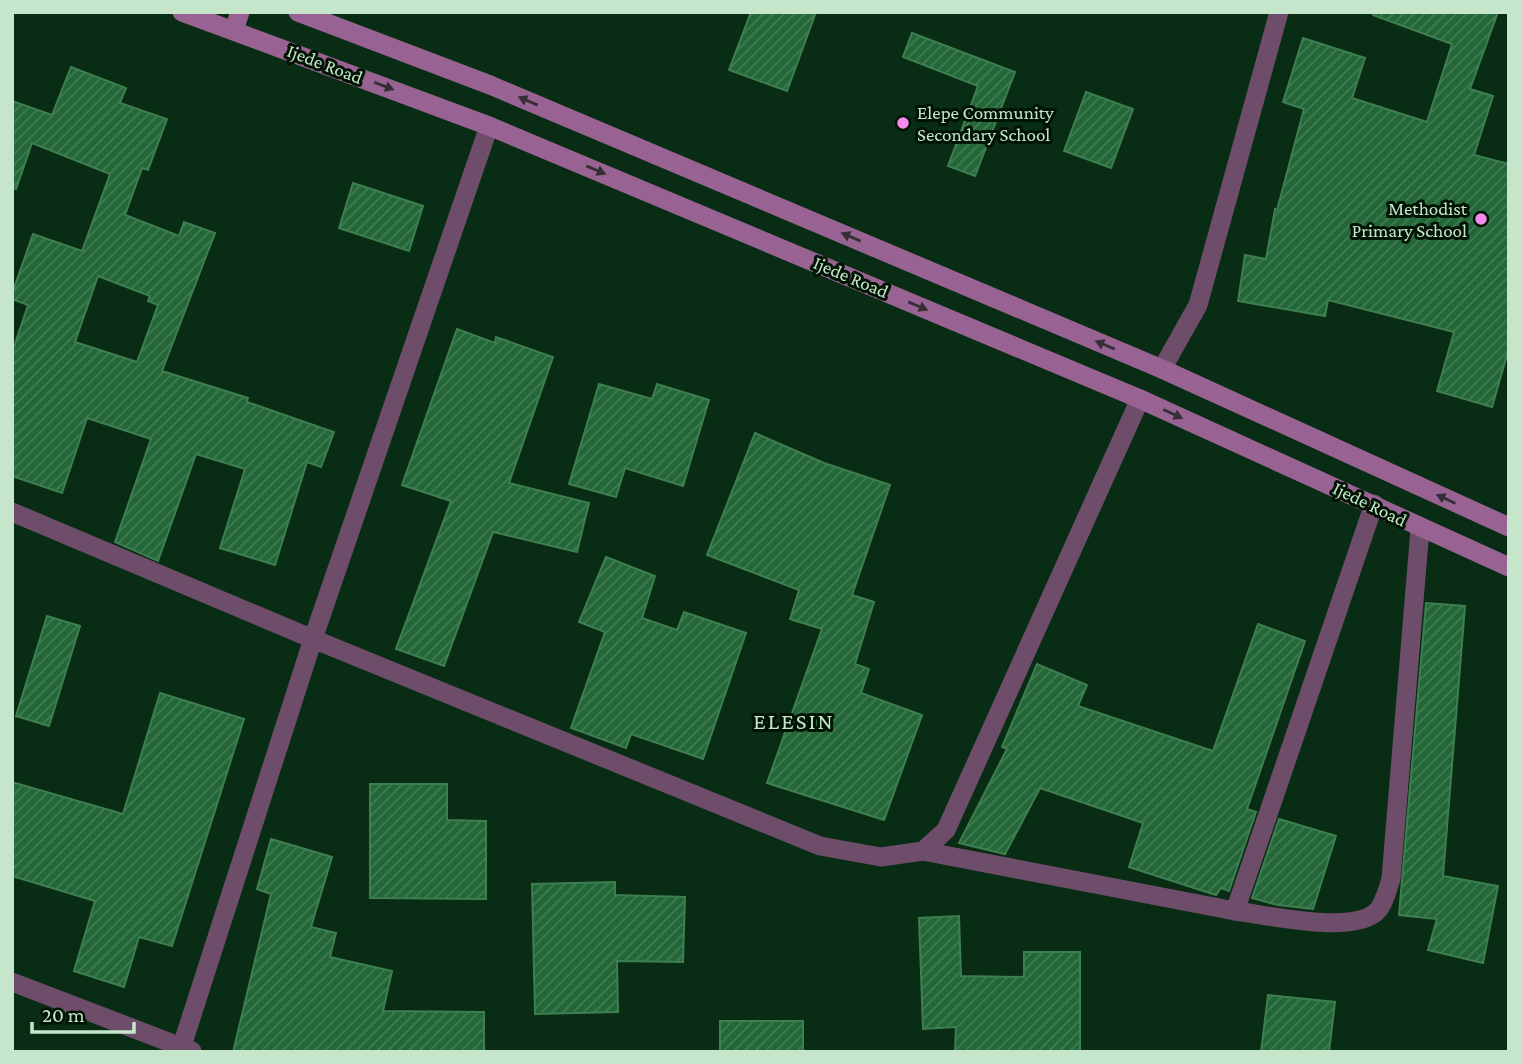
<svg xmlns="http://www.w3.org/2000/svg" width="1521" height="1064" font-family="'Crimson Pro',serif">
	<defs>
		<pattern id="building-hatch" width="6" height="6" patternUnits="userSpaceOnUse" patternTransform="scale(1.75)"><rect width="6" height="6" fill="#236637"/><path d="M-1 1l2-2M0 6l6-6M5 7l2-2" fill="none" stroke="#417c53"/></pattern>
	</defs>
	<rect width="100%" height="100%" fill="#092c14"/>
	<!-- building -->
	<g fill="url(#building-hatch)" stroke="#3e7f4f" stroke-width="2" fill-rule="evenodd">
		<path d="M751,12H816L787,91L729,70Z"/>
		<path d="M1373,12H1498L1470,89L1493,96L1474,155L1509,164V348L1492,407L1437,391L1454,332L1328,300L1325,316L1238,301L1245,255L1266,259L1275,209L1277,210L1304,109L1283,102L1303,38L1365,58L1352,98L1427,122L1452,44L1373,15Z"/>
		<path d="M912,33L1015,72L975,176L948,166L978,86L903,57Z"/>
		<path d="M71,67L126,88L120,103L167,119L148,170L142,168L125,215L179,236L184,222L215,233L162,371L248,398L247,402L334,432L321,467L307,462L275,565L220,548L245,469L196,454L158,561L115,542L151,439L87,418L62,493L12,476V353L28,305L12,299V294L33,234L82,251L110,174L32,143L16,189L12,188V101L52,115ZM98,276L150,296L148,301L158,305L137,362L75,342Z"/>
		<path d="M1086,92L1133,109L1111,168L1064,151Z"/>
		<path d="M353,183L423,206L409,251L339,228Z"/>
		<path d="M457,329L495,343L496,337L553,357L509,483L589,503L577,552L493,532L444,666L396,649L451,501L402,485Z"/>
		<path d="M599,384L652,399L657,384L709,400L683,486L625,468L616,497L569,484Z"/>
		<path d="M755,433L824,463L890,485L852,595L874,602L855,664L869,669L861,693L922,715L884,820L767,783L822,629L790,619L799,590L707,555Z"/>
		<path d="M606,557L655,576L642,618L677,630L684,612L746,633L703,759L631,734L626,748L571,728L605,632L579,622Z"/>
		<path d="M1426,603L1465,606L1443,876L1498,886L1483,963L1428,950L1437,919L1399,915Z"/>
		<path d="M47,616L80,626L49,726L16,716Z"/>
		<path d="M1258,624L1305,641L1247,809L1256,812L1229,891L1221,888L1216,895L1129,867L1143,823L1040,788L1005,854L959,843L1007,749L1002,747L1037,664L1087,685L1078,706L1213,751Z"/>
		<path d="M160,693L244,719L172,946L139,937L124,987L74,971L95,901L12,876V782L123,814Z"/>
		<path d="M370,784H447V820L486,821V899L370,898Z"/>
		<path d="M1279,819L1336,836L1313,909L1278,905L1252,898Z"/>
		<path d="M271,839L332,857L311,927L336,933L330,957L392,971L383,1011L484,1012V1052H233L271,894L257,889Z"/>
		<path d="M615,882V895L685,897L683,962L617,961L618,1012L535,1014L532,884Z"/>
		<path d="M959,916L961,976L1024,977V952H1080V1052H955L956,1027L923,1029L919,918Z"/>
		<path d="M1268,995L1335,1002L1329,1052H1261Z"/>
		<rect x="720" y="1021" width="83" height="31"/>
	</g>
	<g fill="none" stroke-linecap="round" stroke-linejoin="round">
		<!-- minor -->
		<g stroke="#6e4d6b" stroke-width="19">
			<path d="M1162,369L1198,305L1279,12"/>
			<path d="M12,512L313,639L820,846L881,857L923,851L946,830L1140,399"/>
			<path d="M923,851L1235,911L1374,504"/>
			<path d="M1235,911C1268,915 1348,934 1375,913C1384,906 1387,890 1391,879L1420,529"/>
			<path d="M12,982L192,1051"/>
			<path d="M180,1052L313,639L489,126"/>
		</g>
		<!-- secondary -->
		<g stroke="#986293" stroke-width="19">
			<path d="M182,12L489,126L1140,399L1509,567"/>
			<path d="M298,12L490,85L1162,369L1509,527"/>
			<path d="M234,30L240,12"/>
		</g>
	</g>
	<!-- one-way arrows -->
	<defs><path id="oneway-solid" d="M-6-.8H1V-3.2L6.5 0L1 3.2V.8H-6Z" transform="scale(1.75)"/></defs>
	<g fill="#352f35">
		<use href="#oneway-solid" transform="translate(384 86) rotate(21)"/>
		<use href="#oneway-solid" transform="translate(528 101) rotate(-157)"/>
		<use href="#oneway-solid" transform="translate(596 170) rotate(23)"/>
		<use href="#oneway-solid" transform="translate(851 237) rotate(-157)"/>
		<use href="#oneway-solid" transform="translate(918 306) rotate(23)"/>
		<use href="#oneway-solid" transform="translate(1105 345) rotate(-157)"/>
		<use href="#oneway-solid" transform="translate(1173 414) rotate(25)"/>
		<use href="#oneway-solid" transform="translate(1446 499) rotate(-155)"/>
	</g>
	<!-- markers -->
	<g fill="#f689ed" stroke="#001303" stroke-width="2.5">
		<circle cx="903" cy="123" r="7"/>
		<circle cx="1481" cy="219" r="7"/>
	</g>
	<g text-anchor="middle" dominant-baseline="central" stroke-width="6" stroke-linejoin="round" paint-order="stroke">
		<!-- street labels -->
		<g font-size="19" fill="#c5e6ca" stroke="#001303">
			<text transform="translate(325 64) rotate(21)">Ijede Road</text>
			<text transform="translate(851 277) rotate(23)">Ijede Road</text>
			<text transform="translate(1370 504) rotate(26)">Ijede Road</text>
		</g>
		<!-- poi labels -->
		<g font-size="19" fill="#c5e6ca" stroke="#001303" text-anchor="start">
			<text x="917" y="112">Elepe Community<tspan x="917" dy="22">Secondary School</tspan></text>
			<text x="1467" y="208" text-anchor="end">Methodist<tspan x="1467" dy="22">Primary School</tspan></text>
		</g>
		<!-- quarter labels -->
		<g font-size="23" letter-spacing="2" fill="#c5e6ca" stroke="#001303">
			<text x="794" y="721">ELESIN</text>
		</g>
	</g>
	<!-- border -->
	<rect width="1521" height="1064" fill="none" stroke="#c5e6ca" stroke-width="28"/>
	<!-- scale -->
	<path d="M32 1022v10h102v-10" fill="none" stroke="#c5e6ca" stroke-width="3.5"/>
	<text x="42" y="1022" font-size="21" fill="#c5e6ca" stroke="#001303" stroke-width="5" paint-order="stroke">20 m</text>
</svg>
